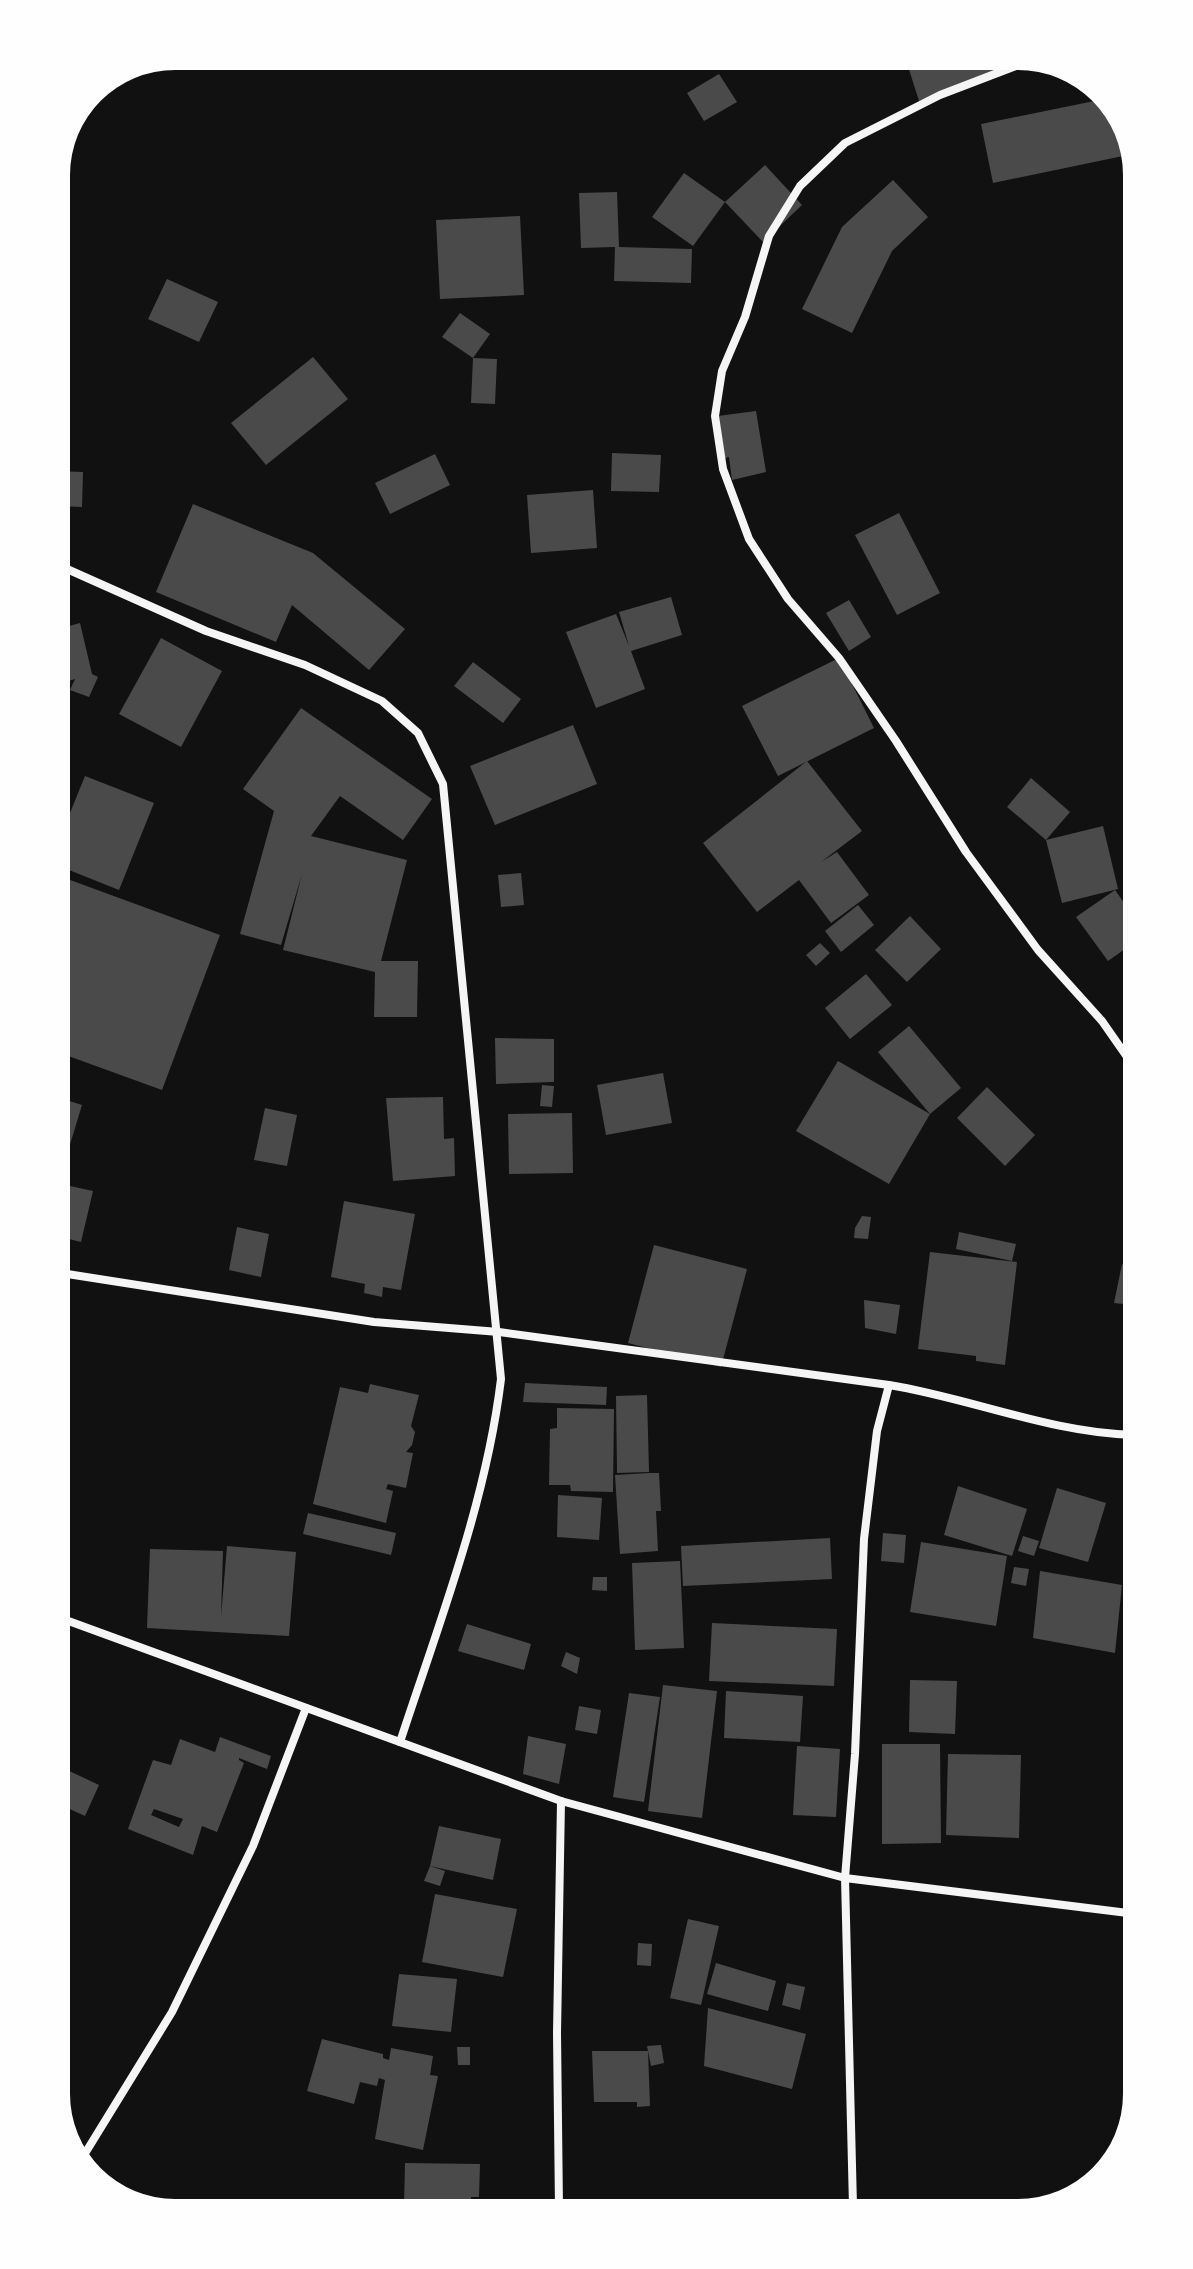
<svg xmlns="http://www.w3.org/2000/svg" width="1193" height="2269" font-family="'Asap Condensed',sans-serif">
	<rect width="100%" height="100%" fill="#111"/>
	<!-- building -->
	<g fill="#4a4a4a" fill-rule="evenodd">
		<path d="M928,56H1002L1007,73L919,101L907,63Z"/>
		<path d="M719,74L737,102L704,121L687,93Z"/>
		<path d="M1104,99L1114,112L1123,156L993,183L981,124Z"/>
		<path d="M765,165L802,205L763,242L725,202Z"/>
		<path d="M684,173L725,202L693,246L652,217Z"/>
		<path d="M893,180L928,217L892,251L852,333L802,309L842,227Z"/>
		<path d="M617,192L619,247L692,249L691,283L614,281L615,247L581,248L579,193Z"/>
		<path d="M520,216L524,295L440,299L436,220Z"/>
		<path d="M167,279L218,302L199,342L148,319Z"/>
		<path d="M460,313L490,334L473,358L442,337Z"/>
		<path d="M313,357L348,399L266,465L231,423Z"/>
		<path d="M473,358L497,359L495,404L471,403Z"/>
		<path d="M756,411L766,472L732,480L729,457L725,458L718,416Z"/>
		<path d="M612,453L661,455L659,492L611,491Z"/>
		<path d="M435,454L450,485L390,514L375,483Z"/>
		<path d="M58,471L83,472L82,507L58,506Z"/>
		<path d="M593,490L597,548L531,553L527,495Z"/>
		<path d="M193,504L313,553L405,629L369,670L292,605L276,642L156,592Z"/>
		<path d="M899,513L940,593L897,615L855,535Z"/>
		<path d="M66,588L70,605L58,607V590Z"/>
		<path d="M671,597L682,635L631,651L645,689L596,708L566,632L616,614L629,646L619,612Z"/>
		<path d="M849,600L871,637L849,651L826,613Z"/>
		<path d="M80,623L92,674L98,677L89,697L70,690L75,679L59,684L58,629Z"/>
		<path d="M161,638L222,671L181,747L119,714Z"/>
		<path d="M839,658L874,728L778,776L742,706Z"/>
		<path d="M473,662L521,699L503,723L454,686Z"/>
		<path d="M301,708L432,799L403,840L340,796L311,836L407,860L381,961H418L417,1017H374L375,972L283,950L302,874L281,945L240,934L274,811L243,789Z"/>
		<path d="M573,725L597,784L495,825L470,766Z"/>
		<path d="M807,761L862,831L821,862L837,852L869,895L831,923L799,880L757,912L703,843Z"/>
		<path d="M85,776L154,803L119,890L59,866V840Z"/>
		<path d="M1031,778L1070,812L1046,840L1007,807Z"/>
		<path d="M1103,826L1118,889L1062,903L1046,840Z"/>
		<path d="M521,873L524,905L501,907L498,875Z"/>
		<path d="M62,877L220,935L162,1090L60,1053L59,883Z"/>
		<path d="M1115,890L1132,914V944L1108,961L1076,917Z"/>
		<path d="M858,905L874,925L841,952L825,931Z"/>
		<path d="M910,916L941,949L907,982L875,950Z"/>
		<path d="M820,943L830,953L816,966L806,955Z"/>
		<path d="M866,974L892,1005L850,1039L825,1008Z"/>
		<path d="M909,1026L961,1088L930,1114L878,1052Z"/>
		<path d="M495,1038L554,1039V1082L496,1084Z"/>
		<path d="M838,1061L930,1114L889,1184L796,1131Z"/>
		<path d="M663,1073L672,1123L606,1135L597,1085Z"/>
		<path d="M542,1085L554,1086L552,1107L540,1106Z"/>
		<path d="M987,1087L1035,1135L1005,1166L957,1118Z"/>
		<path d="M443,1097L444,1139L454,1138L455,1176L393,1181L386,1098Z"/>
		<path d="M60,1098L82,1105L65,1161L61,1159Z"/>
		<path d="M265,1108L297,1115L287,1166L254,1160Z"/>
		<path d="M572,1113L573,1173L509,1174L508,1114Z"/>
		<path d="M61,1184L93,1191L81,1242L61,1237Z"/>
		<path d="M344,1201L415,1214L401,1290L383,1287L382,1297L364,1293L365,1284L331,1277Z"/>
		<path d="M862,1216L871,1217L868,1239L854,1238L855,1228Z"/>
		<path d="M237,1227L269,1234L261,1277L229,1270Z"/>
		<path d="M959,1232L1016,1244L1012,1261L956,1249Z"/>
		<path d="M654,1245L747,1269L721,1367L628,1343Z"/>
		<path d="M930,1252L1017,1262L1005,1365L976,1361V1356L918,1349Z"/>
		<path d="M1122,1264L1133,1266V1305L1114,1303Z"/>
		<path d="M864,1300L900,1305L896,1334L865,1328Z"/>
		<path d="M525,1383L607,1387L606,1405L523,1402Z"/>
		<path d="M370,1384L419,1395L411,1426L415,1432L412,1445L406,1452L413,1453L406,1488L388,1484L386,1489L393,1491L386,1523L313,1504L340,1387L368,1393Z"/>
		<path d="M647,1395L649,1472L617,1473L616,1396Z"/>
		<path d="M557,1408L614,1409L613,1492L571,1491L570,1485H549L550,1429L557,1428Z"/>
		<path d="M649,1473H659L661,1511H656L658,1551L620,1554L615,1475Z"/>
		<path d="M958,1486L1027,1509L1012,1556L944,1535Z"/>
		<path d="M1057,1488L1106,1503L1088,1562L1039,1548Z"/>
		<path d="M558,1495L602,1498L599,1540L557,1537Z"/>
		<path d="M308,1513L396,1533L391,1555L303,1534Z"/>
		<path d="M883,1533L906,1535L904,1563L881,1561Z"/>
		<path d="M1023,1536L1039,1541L1034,1556L1018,1551Z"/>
		<path d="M830,1538L832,1579L683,1586L681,1546Z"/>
		<path d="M921,1542L1007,1556L996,1626L910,1612Z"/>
		<path d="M227,1546L296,1552L289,1636L147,1628L150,1549L223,1551L221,1617Z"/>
		<path d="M680,1561L684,1648L635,1650L632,1563Z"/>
		<path d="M1014,1567L1029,1569L1026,1586L1011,1583Z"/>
		<path d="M1040,1571L1122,1585L1115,1653L1033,1638Z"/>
		<path d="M593,1577H607V1591L592,1590Z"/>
		<path d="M712,1623L837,1629L834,1686L709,1681Z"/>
		<path d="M467,1624L531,1644L524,1670L458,1651Z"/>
		<path d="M566,1652L580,1658L577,1674L561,1666Z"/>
		<path d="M910,1680L957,1681L955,1734L909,1732Z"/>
		<path d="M663,1685L717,1691L702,1818L648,1811Z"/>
		<path d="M726,1691L803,1696L800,1742L724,1738Z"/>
		<path d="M629,1693L660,1697L644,1802L613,1797Z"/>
		<path d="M579,1706L601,1710L597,1734L575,1730Z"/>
		<path d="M528,1736L566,1744L559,1784L523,1774Z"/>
		<path d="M220,1737L271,1756L267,1769L239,1758V1760L244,1763L217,1832L202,1826L193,1855L128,1829L153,1760L171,1765L180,1739L215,1752ZM154,1809L183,1819L179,1827L151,1815Z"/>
		<path d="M882,1744H940L941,1843L882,1844Z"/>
		<path d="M797,1746L840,1749L836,1817L793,1815Z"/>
		<path d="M948,1754L1021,1755L1019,1838L946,1835Z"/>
		<path d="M63,1768L99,1785L85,1816L63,1806Z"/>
		<path d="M439,1826L501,1839L493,1880L430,1866Z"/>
		<path d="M430,1866L445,1871L440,1886L424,1881Z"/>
		<path d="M435,1894L517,1909L503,1977L422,1962Z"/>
		<path d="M688,1919L719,1926L701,2005L670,1998Z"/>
		<path d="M638,1943L652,1944L651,1966L637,1965Z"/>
		<path d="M716,1963L776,1981L768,2011L707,1994Z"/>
		<path d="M399,1974L457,1979L451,2032L392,2026Z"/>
		<path d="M787,1983L805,1987L800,2010L782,2005Z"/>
		<path d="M708,2008L806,2034L792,2089L704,2066Z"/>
		<path d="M322,2039L383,2054V2058L389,2060L391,2048L433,2056L430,2075L438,2076L423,2150L375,2139L385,2080L379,2078L377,2086L360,2082L354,2104L307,2091Z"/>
		<path d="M661,2045L664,2063L651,2066L647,2046Z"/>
		<path d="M457,2047H470V2065H458Z"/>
		<path d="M592,2051H648L650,2106L637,2107V2102H594Z"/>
		<path d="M405,2163L480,2164L479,2197H471V2210H414V2206H404Z"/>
		<path d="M671,2201H700V2208H670Z"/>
	</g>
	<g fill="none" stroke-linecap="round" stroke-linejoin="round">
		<!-- minor -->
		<g stroke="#f5f5f5" stroke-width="8">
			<path d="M1034,59L940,95L845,143L800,186L769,236L745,317L722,371L715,416L723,469L749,539L788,599L839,658L896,741L966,852L1038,950L1102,1021L1132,1064"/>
			<path d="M58,565L206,631L305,665L382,701L418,733L443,784L501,1379C486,1503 439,1623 400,1742"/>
			<path d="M61,1273L374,1322L499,1332L889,1385C970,1398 1051,1433 1134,1435"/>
			<path d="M63,1619L561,1801L845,1878L1136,1914"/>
			<path d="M81,2160L172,2012L253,1846L306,1708"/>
			<path d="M853,2206L845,1878L855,1754L864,1539L877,1431L889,1385"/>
			<path d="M559,2209L557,2033L561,1801"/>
		</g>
	</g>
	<!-- crop -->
	<path d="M0 0H1193V2269H0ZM175 70H1018A105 105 0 0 1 1123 175V2094A105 105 0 0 1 1018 2199H175A105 105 0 0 1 70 2094V175A105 105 0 0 1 175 70Z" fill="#fefefe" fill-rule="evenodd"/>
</svg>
